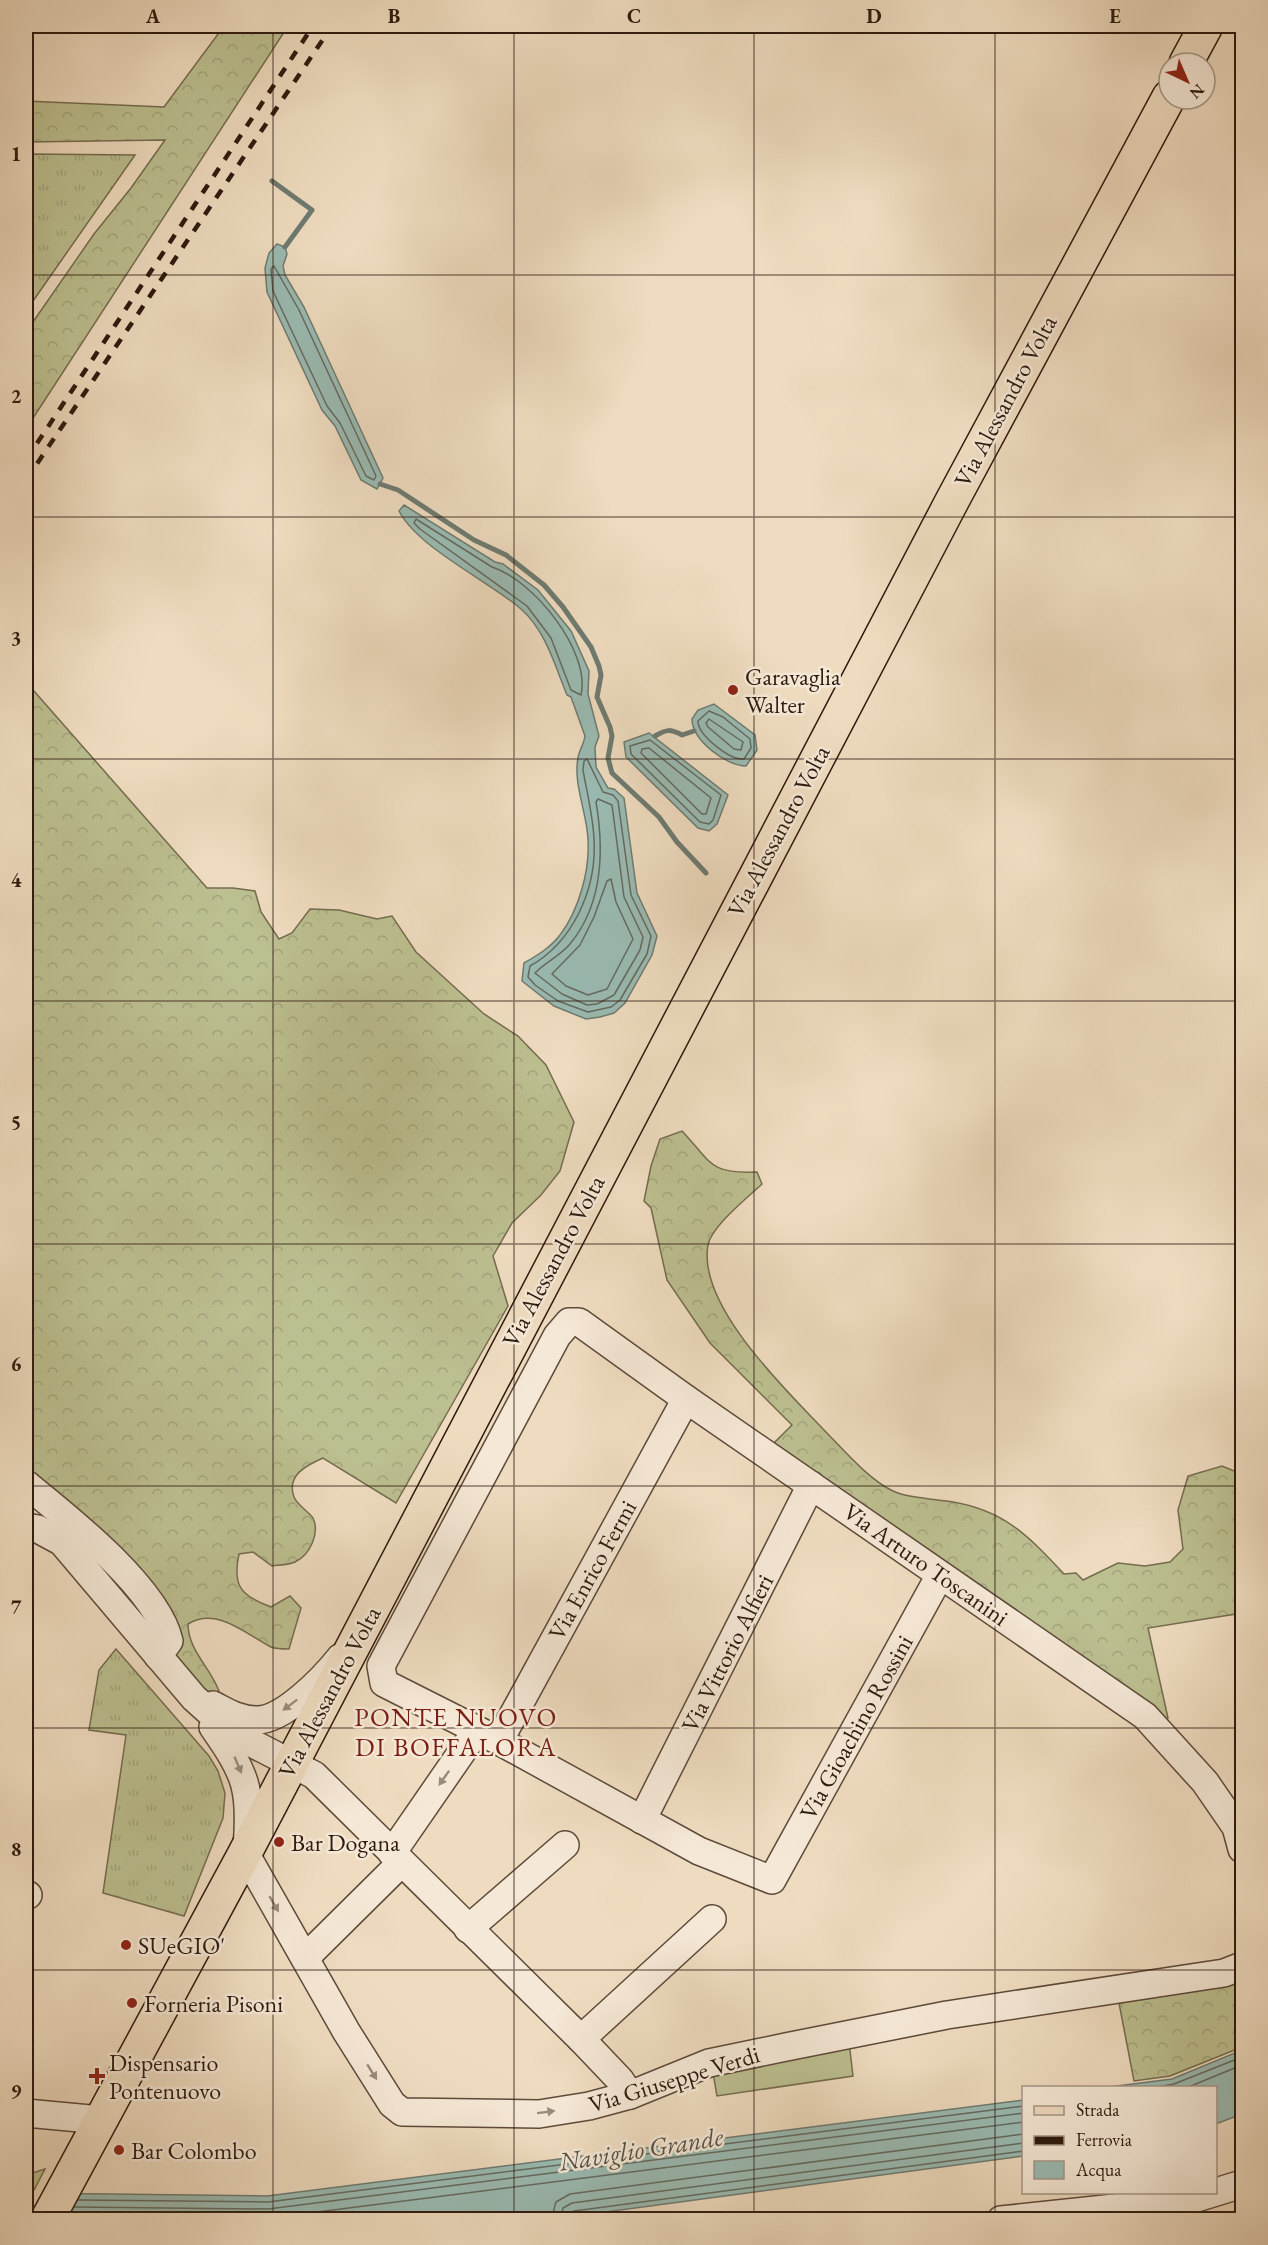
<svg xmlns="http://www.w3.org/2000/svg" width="1268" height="2245" font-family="'EB Garamond',serif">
	<defs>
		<pattern id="grass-tufts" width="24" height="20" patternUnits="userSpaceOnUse" patternTransform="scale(1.5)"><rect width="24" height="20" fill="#bcbf90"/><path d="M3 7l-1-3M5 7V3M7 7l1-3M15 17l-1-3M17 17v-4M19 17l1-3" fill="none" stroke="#a2a47b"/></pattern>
		<pattern id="forest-crowns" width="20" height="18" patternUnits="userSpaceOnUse" patternTransform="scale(1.5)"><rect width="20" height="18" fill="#bcbf90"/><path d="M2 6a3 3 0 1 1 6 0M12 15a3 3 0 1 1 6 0" fill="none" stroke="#a2a47b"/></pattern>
	</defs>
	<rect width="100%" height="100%" fill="#efdcc0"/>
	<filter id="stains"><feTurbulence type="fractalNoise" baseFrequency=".00333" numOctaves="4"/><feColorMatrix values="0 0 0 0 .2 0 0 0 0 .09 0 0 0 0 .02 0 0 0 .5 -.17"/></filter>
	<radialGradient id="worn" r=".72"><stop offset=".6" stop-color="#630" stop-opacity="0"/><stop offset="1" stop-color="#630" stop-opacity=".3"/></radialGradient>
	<!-- grass -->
	<g fill="url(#grass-tufts)" stroke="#746c4f" stroke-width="1.5">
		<path d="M26,154L135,155L26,311Z"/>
		<path d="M116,1649L209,1756L218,1771L225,1793L223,1818L184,1916L103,1893L126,1735L89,1730L99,1670Z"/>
		<path d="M45,2169L33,2192H26V2175Z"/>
	</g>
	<!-- forest -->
	<g fill="url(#forest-crowns)" stroke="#746c4f" stroke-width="1.5">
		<path d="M224,26H288L26,429V332L94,234L131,188L165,140L26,142V101L164,107Z"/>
		<path d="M26,682L207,888H233L255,891L261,912L279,939L292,933L310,909L339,910L377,919L392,916L416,952L484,1014L518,1036L546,1065L574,1122L560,1171L541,1195L512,1223L493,1256L508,1306L396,1503L323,1458C307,1465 286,1475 294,1497C297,1505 308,1511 313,1518C320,1533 310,1555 295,1562C289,1565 279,1565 272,1566L253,1552L239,1554C232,1586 241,1596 271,1607L290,1596L301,1608L289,1649C283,1649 276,1649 271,1647C246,1634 216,1606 188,1624C188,1650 210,1667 219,1691L209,1695L171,1652L173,1629L45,1507L26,1510Z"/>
		<path d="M682,1131C712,1163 709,1174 757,1172L762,1184C747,1198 712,1226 708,1245C697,1305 786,1390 823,1429C842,1448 867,1478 891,1490C905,1498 936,1499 953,1502C1006,1511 1029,1537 1064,1574L1076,1573L1083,1580L1118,1563L1145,1566L1170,1562L1183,1549L1178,1510L1188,1476L1222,1466L1242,1474V1613L1148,1628L1168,1718L1163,1720L768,1449L792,1425L710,1343L667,1280L651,1208L644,1201L651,1166L660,1139Z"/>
		<path d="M1242,1970V2047L1170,2076L1134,2081L1119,2003L1170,1995Z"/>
	</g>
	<!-- green -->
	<path fill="#bcbf90" stroke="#746c4f" stroke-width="1.5" d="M849,2042L853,2076L717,2096L713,2073Z"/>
	<!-- water -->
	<g fill="#9abbb3" stroke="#6e7b71" stroke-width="1.5">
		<path d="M277,244L285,247L287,254L283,266L285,275L304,307L383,478L377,489L361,480L335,426L322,410L267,292L265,268L269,253Z"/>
		<path d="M404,505L495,562L503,564L538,590L571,631L589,671L588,694L599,736L595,747L596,767L608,788L614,789L624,798L637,893L657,936L652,955L625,1003L614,1013L600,1017L586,1019L554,1006L522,981L524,963C538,955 551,947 560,935C579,910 590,870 588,839C587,813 573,784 578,758C579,750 584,744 585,736L571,697L567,695C555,666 546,631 521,609C489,581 418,548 399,511Z"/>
		<path d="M714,704L755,735L757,750L746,766C726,766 692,740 692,719L698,710Z"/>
		<path d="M649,733L728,795L717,824L709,831L698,828L626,757L624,742Z"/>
		<path d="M1242,2050V2114L1216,2124V2088L1109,2087L1172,2079Z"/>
		<path d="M1023,2100V2156L553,2219L26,2220V2193L267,2196Z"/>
	</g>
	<!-- pier -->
	<path fill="#efdcc0" d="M35,2190H44L28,2219H26V2208Z"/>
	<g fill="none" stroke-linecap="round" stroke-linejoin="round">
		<!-- shore -->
		<g stroke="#646a60" stroke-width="1.5">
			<path d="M274,266L299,310L376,476L374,480L366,476L340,423L327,406L273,291L271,269Z"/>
			<path d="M416,519L492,567C533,580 591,651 581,695L571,690L551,638L527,606L420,529L414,523Z"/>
			<path d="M709,711L723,717L750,739L751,748L744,759C729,760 698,735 698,721Z"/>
			<path d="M709,719L743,742L741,750L734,749L708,727L706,723Z"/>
			<path d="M650,740L721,795L713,820L709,824L700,822L631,754L630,746Z"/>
			<path d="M649,748L711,798L706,814H702L641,753L642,749Z"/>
			<path d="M587,759L603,792L613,795L618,801L631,895L651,936L647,954L620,1000L611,1007L588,1012L558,1001L535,985L528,977L530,966C573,942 597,889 594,839C593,816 587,793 583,770L584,761Z"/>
			<path d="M598,799L612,805L624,897L643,937L640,950L614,995L597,1004L587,1005L562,994L535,973C544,963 560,956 570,944C603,904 604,849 596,802Z"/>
			<path d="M611,879L616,902L633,939L607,989L588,995L566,986L552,974L580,945L594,917L607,881Z"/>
			<path d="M1152,2088L1174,2084L1242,2057"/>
			<path d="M1186,2088L1242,2065"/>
			<path d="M78,2200L268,2202L1024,2106"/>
			<path d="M74,2207L268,2209L1024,2113"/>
			<path d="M70,2216L270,2218L1024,2122"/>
			<path d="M551,2220L556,2202L570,2194L1024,2134"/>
			<path d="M560,2220L563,2208L572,2203L1024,2143"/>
			<path d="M567,2220L568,2214L574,2211L1024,2151"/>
		</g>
		<!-- stream -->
		<g stroke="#6e7b71" stroke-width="5">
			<path d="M272,181L312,210L285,247"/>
			<path d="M380,484L398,490L474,540L506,555L544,585L563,607L591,647L599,666L601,675L597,697L610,727L612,736L608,758L612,773L659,817L677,842L706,873"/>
			<path d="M655,736C667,729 670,729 682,735L694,731"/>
		</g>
		<!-- minor casing -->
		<g stroke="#5e4a3a" stroke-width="30">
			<g id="minor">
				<path d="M26,1484C68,1518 157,1588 169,1641L158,1656"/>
				<path d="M26,1527L38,1529L62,1542L194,1698L234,1734L314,1775L581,2039L620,2080L630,2095"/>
				<path d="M940,1575L772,1880L699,1851L499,1741L384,1683L381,1666L557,1336L569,1322H579L686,1399L1145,1716L1205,1782L1236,1827L1242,1849"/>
				<path d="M213,1705C227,1712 239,1720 256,1720C283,1721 324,1678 340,1658"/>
				<path d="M213,1727C246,1774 252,1789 247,1847"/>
				<path d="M499,1741L686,1399"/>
				<path d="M642,1820L811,1485"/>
				<path d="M245,1853L346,2031L392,2104L402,2112L539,2114L589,2106L630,2095L709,2063L786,2047L947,2015L1224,1973L1242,1966"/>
				<path d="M392,1853L477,1730"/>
				<path d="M26,1894L28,1895"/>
				<path d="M468,1929L565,1845"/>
				<path d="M305,1958L401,1863"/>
				<path d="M581,2039L712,1919"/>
				<path d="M26,2113L101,2120"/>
				<path d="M1001,2220L1190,2200L1242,2184"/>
			</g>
		</g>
		<!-- major casing -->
		<g stroke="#2d1a0e" stroke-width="36">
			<g id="major">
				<path d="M1186,63L1206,26"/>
				<path d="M47,2220L245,1853L952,501L1169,97"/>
			</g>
		</g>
		<!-- minor -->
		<use href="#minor" stroke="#f5e8d6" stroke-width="27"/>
		<!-- major -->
		<use href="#major" stroke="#efdcc0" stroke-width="33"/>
		<!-- rail -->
		<g stroke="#2d1a0e" stroke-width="4.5" stroke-dasharray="10 10" stroke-linecap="butt">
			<path d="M26,460L313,26"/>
			<path d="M26,480L332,26"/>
		</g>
	</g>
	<!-- one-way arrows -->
	<defs><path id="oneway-solid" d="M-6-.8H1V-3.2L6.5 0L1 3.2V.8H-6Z" transform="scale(1.5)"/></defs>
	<g fill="#9b8b7c">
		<use href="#oneway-solid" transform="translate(290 1705) rotate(143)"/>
		<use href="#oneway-solid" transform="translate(238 1765) rotate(67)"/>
		<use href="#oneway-solid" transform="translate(444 1778) rotate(125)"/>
		<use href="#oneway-solid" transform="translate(274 1904) rotate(60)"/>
		<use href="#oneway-solid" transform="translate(372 2072) rotate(58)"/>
		<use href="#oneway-solid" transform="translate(546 2112) rotate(-7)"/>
	</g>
	<!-- grid -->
	<path fill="none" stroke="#2d1a0e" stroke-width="1.5" stroke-opacity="0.55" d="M273,26V2220M514,26V2220M754,26V2220M995,26V2220M26,275H1242M26,517H1242M26,759H1242M26,1001H1242M26,1244H1242M26,1486H1242M26,1728H1242M26,1970H1242"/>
	<!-- markers -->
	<g fill="#8f2418" stroke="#f5e8d6" stroke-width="2">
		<circle cx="733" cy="690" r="6"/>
		<circle cx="279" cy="1842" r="6"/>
		<circle cx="126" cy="1945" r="6"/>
		<circle cx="132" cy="2003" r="6"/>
		<path d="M94 2067h6v6h6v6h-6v6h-6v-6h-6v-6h6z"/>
		<circle cx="119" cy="2150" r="6"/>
	</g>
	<g text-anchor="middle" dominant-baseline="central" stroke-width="5" stroke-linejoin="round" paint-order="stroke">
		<!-- street labels -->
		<g font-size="24" fill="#2d1a0e" stroke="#f5e8d6">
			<text transform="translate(1005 401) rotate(-62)">Via Alessandro Volta</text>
			<text transform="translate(778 831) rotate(-62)">Via Alessandro Volta</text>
			<text transform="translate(553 1261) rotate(-62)">Via Alessandro Volta</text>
			<text transform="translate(926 1564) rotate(35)">Via Arturo Toscanini</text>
			<text transform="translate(592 1570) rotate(-61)">Via Enrico Fermi</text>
			<text transform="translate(727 1653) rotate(-63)">Via Vittorio Alfieri</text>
			<text transform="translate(329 1692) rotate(-62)">Via Alessandro Volta</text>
			<text transform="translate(856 1727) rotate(-61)">Via Gioachino Rossini</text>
			<text transform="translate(674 2079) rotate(-17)">Via Giuseppe Verdi</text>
		</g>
		<!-- poi labels -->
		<g font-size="24" fill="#2d1a0e" stroke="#f5e8d6" text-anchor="start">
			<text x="745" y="676">Garavaglia<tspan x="745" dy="28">Walter</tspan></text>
			<text x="291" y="1842">Bar Dogana</text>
			<text x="138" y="1945">SUeGIO'</text>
			<text x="144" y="2003">Forneria Pisoni</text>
			<text x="109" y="2062">Dispensario<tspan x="109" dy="28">Pontenuovo</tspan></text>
			<text x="131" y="2150">Bar Colombo</text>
		</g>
		<!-- neighbourhood labels -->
		<g font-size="26" letter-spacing="1.5" fill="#7a1f14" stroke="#f5e8d6">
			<text x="456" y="1717">PONTE NUOVO<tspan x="456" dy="30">DI BOFFALORA</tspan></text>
		</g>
		<!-- water labels -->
		<g font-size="26" font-style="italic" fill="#535248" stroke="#f5e8d6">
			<text transform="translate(641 2149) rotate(-9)">Naviglio Grande</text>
		</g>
	</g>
	<!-- margin -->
	<rect width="1268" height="2245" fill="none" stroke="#efdcc0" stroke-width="66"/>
	<!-- legend -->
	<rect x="1022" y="2086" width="195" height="108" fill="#f5e8d6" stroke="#a59686" stroke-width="1.5"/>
	<rect x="1034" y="2106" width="30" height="9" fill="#efdcc0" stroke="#a59686" stroke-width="1.5"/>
	<text x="1076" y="2116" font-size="18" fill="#2d1a0e">Strada</text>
	<rect x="1034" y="2136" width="30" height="9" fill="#2d1a0e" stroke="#a59686" stroke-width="1.5"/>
	<text x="1076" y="2146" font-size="18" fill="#2d1a0e">Ferrovia</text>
	<rect x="1034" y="2161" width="30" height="18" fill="#9abbb3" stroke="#a59686" stroke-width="1.5"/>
	<text x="1076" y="2176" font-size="18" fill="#2d1a0e">Acqua</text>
	<!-- north arrow -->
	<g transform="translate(1187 81) rotate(136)"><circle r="28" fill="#f5e8d6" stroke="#a59686" stroke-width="1.5"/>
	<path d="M0-4.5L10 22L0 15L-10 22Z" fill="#8f2418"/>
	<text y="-9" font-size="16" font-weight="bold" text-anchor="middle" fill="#2d1a0e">N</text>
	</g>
	<rect x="33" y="33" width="1202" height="2179" fill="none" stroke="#2d1a0e" stroke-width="2"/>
	<g font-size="20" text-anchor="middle" font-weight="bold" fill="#2d1a0e">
		<text x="153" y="23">A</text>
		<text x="394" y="23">B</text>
		<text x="634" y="23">C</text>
		<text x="874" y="23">D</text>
		<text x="1115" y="23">E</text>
		<text x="16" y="161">1</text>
		<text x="16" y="403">2</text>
		<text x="16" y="645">3</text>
		<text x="16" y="887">4</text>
		<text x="16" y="1129">5</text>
		<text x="16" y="1371">6</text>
		<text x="16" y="1614">7</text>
		<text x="16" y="1856">8</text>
		<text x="16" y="2098">9</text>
	</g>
	<rect width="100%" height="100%" filter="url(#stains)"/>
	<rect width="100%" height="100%" fill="url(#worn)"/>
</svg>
